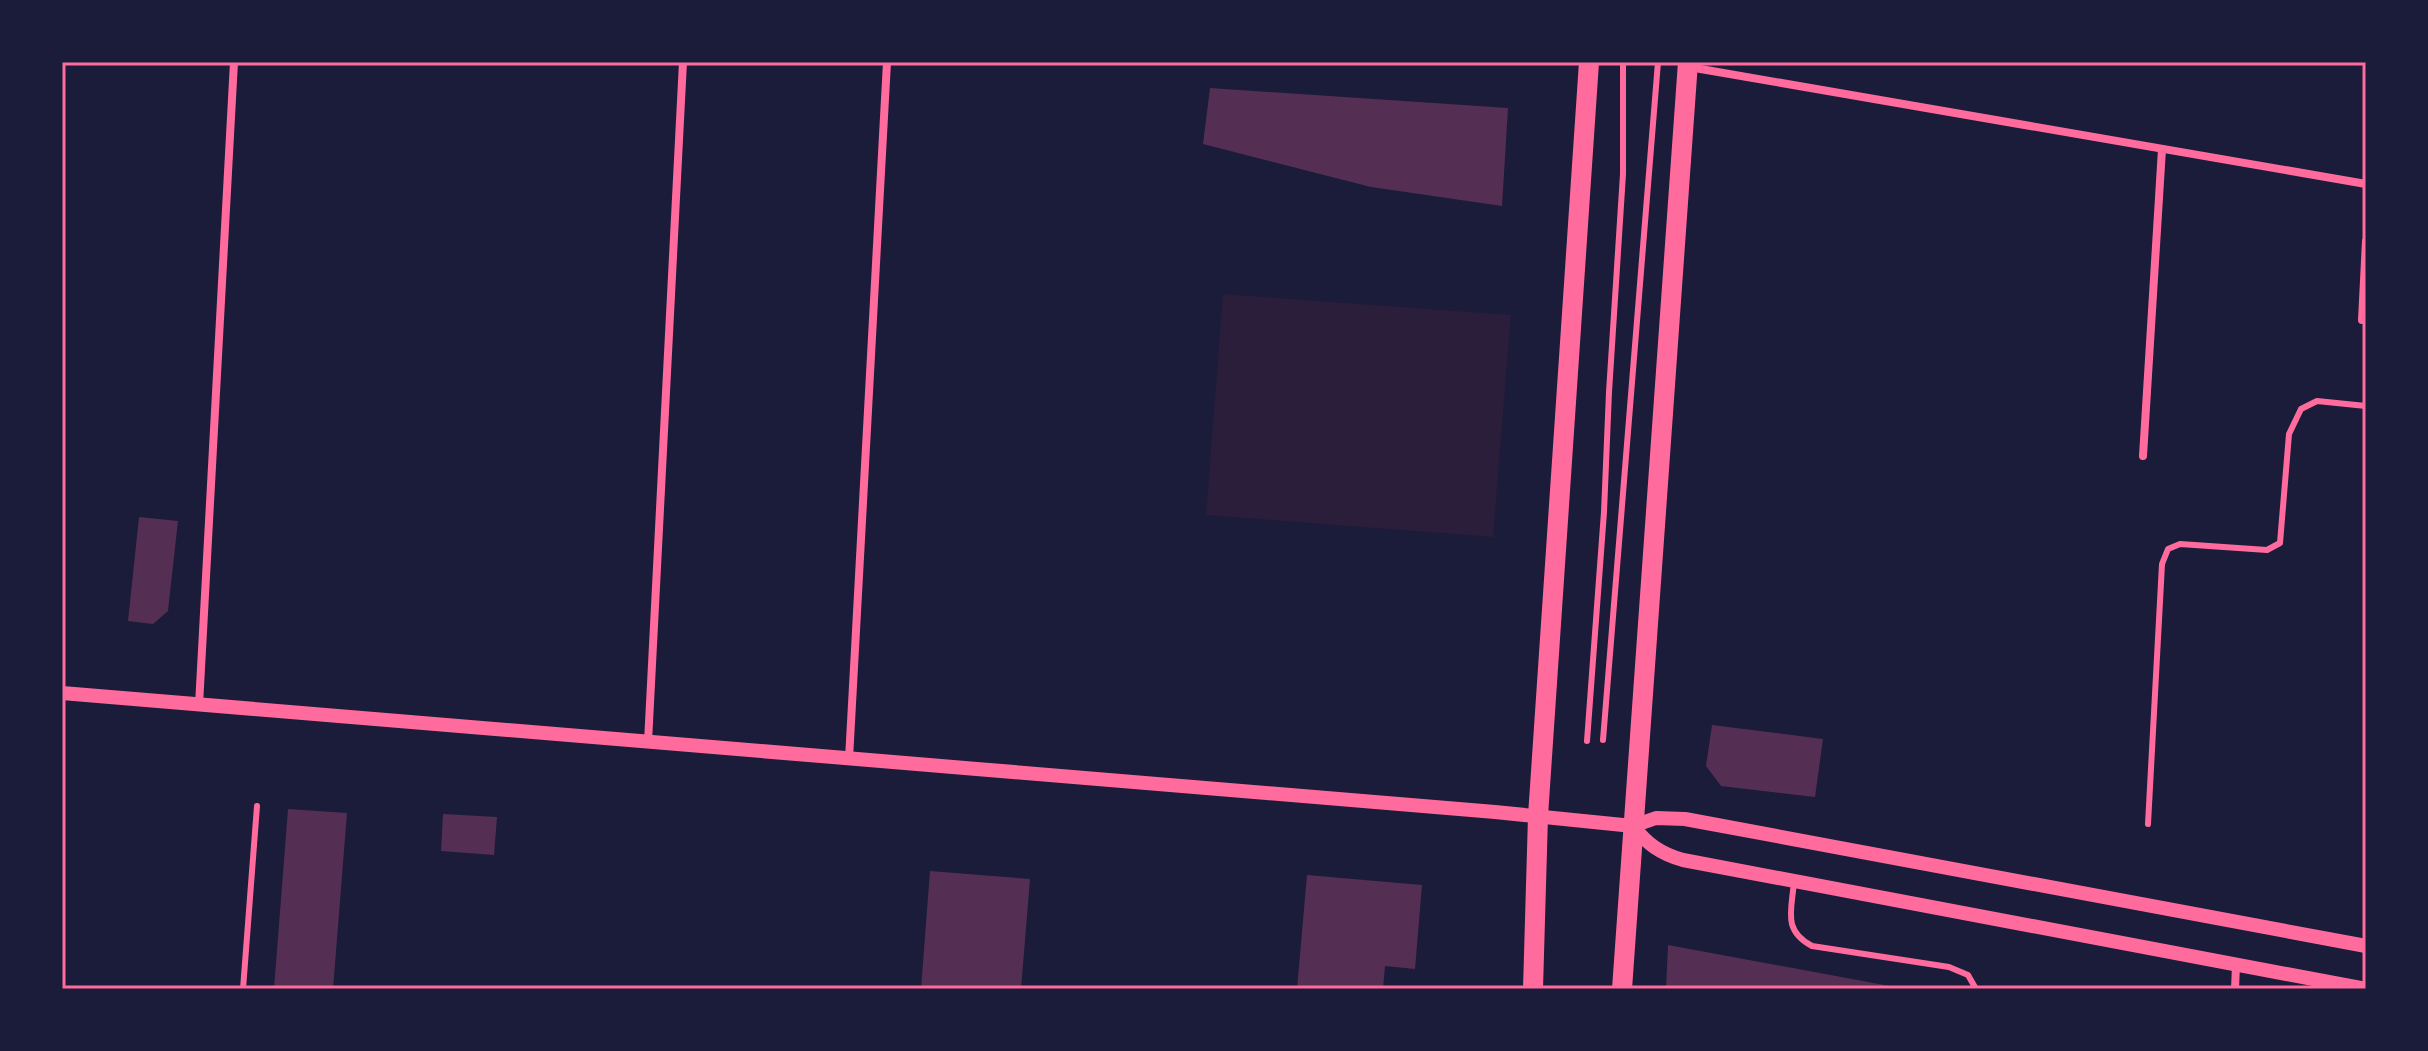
<svg xmlns="http://www.w3.org/2000/svg" width="2428" height="1051" font-family="Figtree,sans-serif">
	<rect width="100%" height="100%" fill="#1b1b3a"/>
	<!-- green -->
	<path fill="#2a1e3b" d="M1223,294L1511,315L1493,537L1206,515Z"/>
	<!-- building -->
	<g fill="#542f53">
		<path d="M1210,88L1508,108L1502,206L1371,187L1203,144Z"/>
		<path d="M139,517L178,521L168,611L153,624L128,621Z"/>
		<path d="M1712,725L1823,739L1815,797L1721,786L1706,766Z"/>
		<path d="M288,809L347,813L333,989H274Z"/>
		<path d="M443,814L497,817L494,855L441,851Z"/>
		<path d="M930,871L1030,879L1021,989H921Z"/>
		<path d="M1307,875L1422,885L1415,969L1385,966L1383,989H1297Z"/>
		<path d="M1668,945L1895,987V989H1666Z"/>
	</g>
	<g fill="none" stroke-linecap="round" stroke-linejoin="round">
		<!-- service -->
		<g stroke="#ff6b9d" stroke-width="6">
			<path d="M1603,740L1658,62"/>
			<path d="M1587,741L1604,512L1609,392L1623,174V62"/>
			<path d="M2148,824L2162,564L2168,549L2180,544L2267,550L2280,543L2289,434L2301,409L2317,401L2366,406"/>
			<path d="M1794,881C1792,910 1782,930 1812,946L1949,967L1968,975L1976,989"/>
			<path d="M243,989L257,806"/>
		</g>
		<!-- minor -->
		<g stroke="#ff6b9d" stroke-width="8">
			<path d="M1689,67L2366,184"/>
			<path d="M2362,320L2366,241"/>
			<path d="M2143,456L2162,149"/>
			<path d="M199,705L234,62"/>
			<path d="M648,742L683,62"/>
			<path d="M849,759L887,62"/>
			<path d="M2235,989L2236,965"/>
		</g>
		<!-- tertiary -->
		<g stroke="#ff6b9d" stroke-width="14">
			<path d="M62,693L1495,812L1633,826L1656,818L1685,819L2366,946"/>
			<path d="M1633,826C1647,844 1661,854 1683,860L2366,989"/>
		</g>
		<!-- primary -->
		<g stroke="#ff6b9d" stroke-width="20">
			<path d="M1533,989L1538,816L1589,62"/>
			<path d="M1622,989L1688,62"/>
		</g>
	</g>
	<!-- border -->
	<rect width="2428" height="1051" fill="none" stroke="#1b1b3a" stroke-width="128"/>
	<rect x="64" y="64" width="2300" height="923" fill="none" stroke="#ff6b9d" stroke-width="3"/>
</svg>
